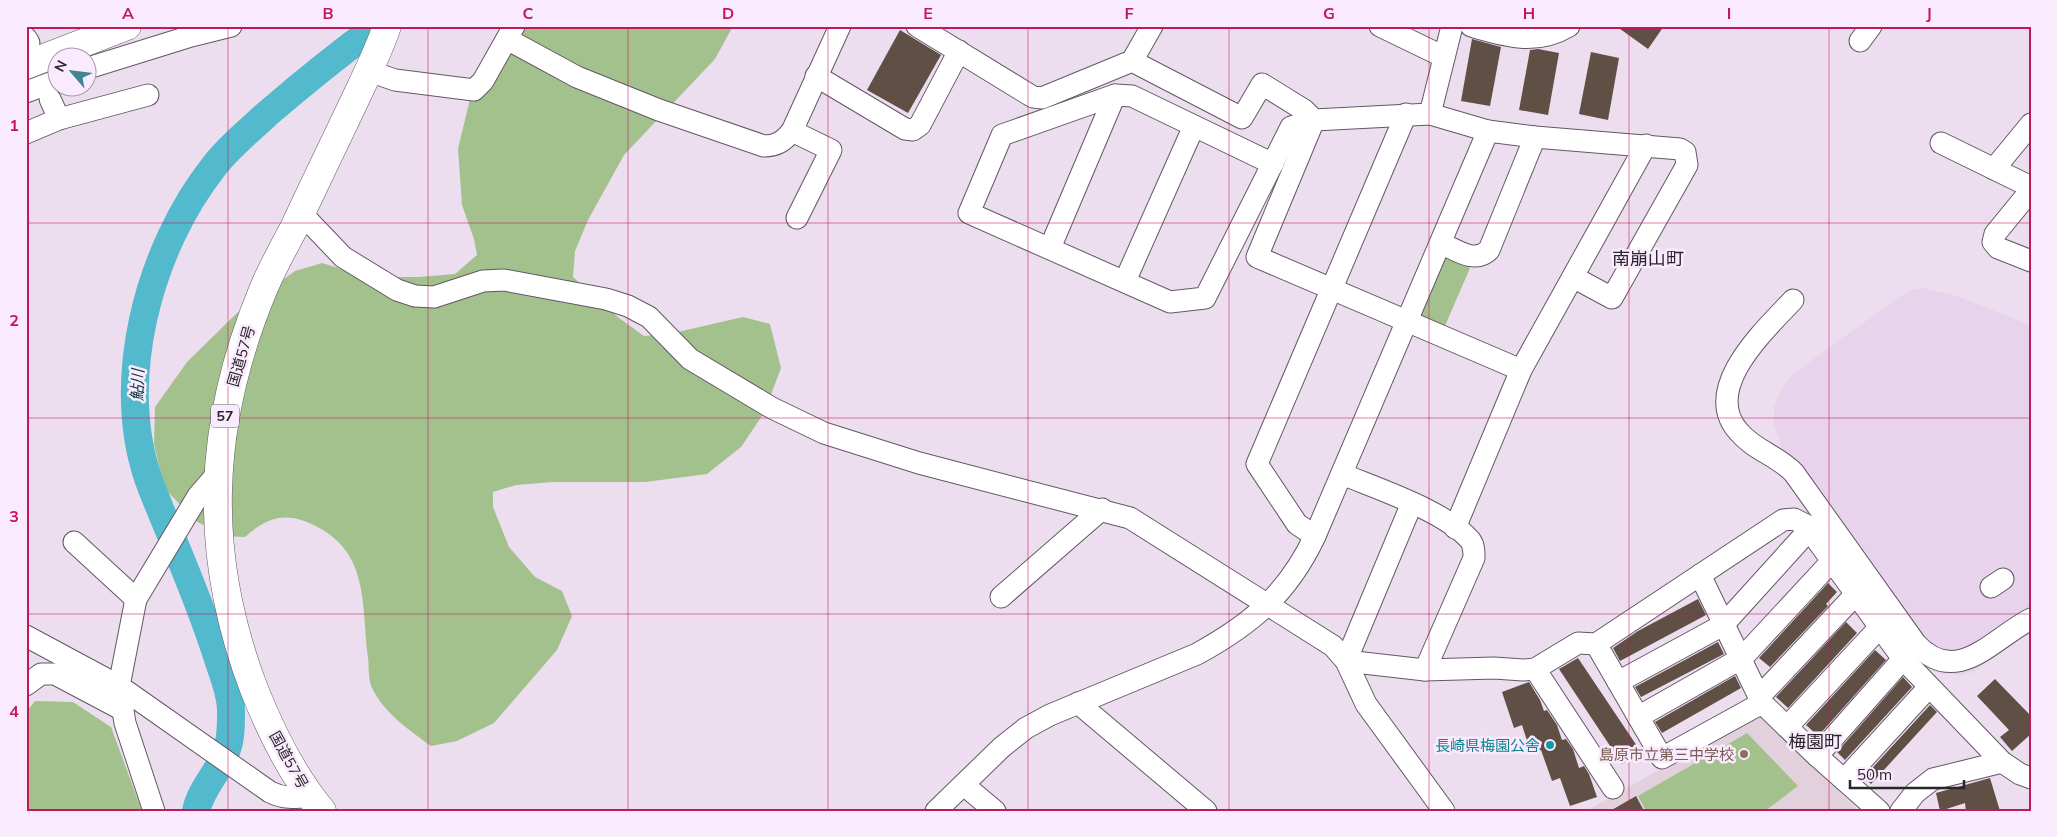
<svg xmlns="http://www.w3.org/2000/svg" width="2057" height="837" font-family="Mulish,'Noto Sans JP',sans-serif">
	<rect width="100%" height="100%" fill="#ecdeef"/>
	<!-- built -->
	<path fill="#e7d4ec" d="M1924,288L1951,294L2031,325V631L2026,632L1974,672L1962,675L1939,673L1916,662L1908,655L1799,501L1774,425V405L1785,383L1793,374L1899,297L1913,290Z"/>
	<!-- education -->
	<path fill="#e3d0dd" d="M1753,717L1763,718L1859,811H1586Z"/>
	<!-- green -->
	<g fill="#a3c18c">
		<path d="M509,26H733L715,59L624,155L588,220L575,251L573,277L619,318L644,336L669,334L743,317L770,324L781,368L764,413L741,447L707,474L645,482H553L516,485L493,492V507L509,547L535,577L562,591L572,616L557,650L494,723L457,741L431,746C409,730 384,713 372,688C368,680 369,666 368,657C361,600 370,548 307,522C282,512 265,519 245,537L223,536L196,521L164,488L154,444L155,407L187,362L237,313L295,271L322,263L369,277H418L455,274L477,255L474,239L462,205L458,149L476,74Z"/>
		<path d="M1444,256L1470,268L1444,328L1418,316Z"/>
		<path d="M35,701L73,702L111,727L142,811H26V712Z"/>
		<path d="M1747,733L1798,786L1765,811H1646L1638,796Z"/>
	</g>
	<g fill="none" stroke-linecap="round" stroke-linejoin="round">
		<!-- river -->
		<path stroke="#53b9cd" stroke-width="28" d="M196,811C201,787 222,769 228,746C231,737 231,724 231,715C232,695 222,672 216,653C198,597 174,544 152,489C111,386 148,249 215,165C230,146 250,130 267,114C303,83 339,54 377,26"/>
	</g>
	<!-- building -->
	<g fill="#5f4f44">
		<path d="M1616,26H1664L1648,49Z"/>
		<path d="M900,30L941,55L908,113L867,90Z"/>
		<path d="M1472,39L1501,47L1490,106L1461,101Z"/>
		<path d="M1538,49L1559,53L1548,115L1519,110L1530,50Z"/>
		<path d="M1591,52L1619,58L1608,120L1579,114Z"/>
		<path d="M1828,583L1837,592L1826,604L1828,606L1770,667L1759,658Z"/>
		<path d="M1698,599L1706,615L1620,661L1613,648L1638,631Z"/>
		<path d="M1846,622L1857,633L1788,708L1776,697Z"/>
		<path d="M1718,642L1724,654L1641,697L1635,687Z"/>
		<path d="M1875,650L1886,660L1819,735L1816,734L1806,725Z"/>
		<path d="M1578,658L1641,752L1622,764L1559,669Z"/>
		<path d="M1735,676L1741,688L1662,733L1655,722Z"/>
		<path d="M1903,677L1912,687L1845,760L1837,752Z"/>
		<path d="M1995,679L2031,716V734L2012,751L2000,737L2009,730L1977,696Z"/>
		<path d="M1529,682L1540,700L1544,711L1547,710L1557,725L1562,740L1566,739L1573,749L1579,768L1584,766L1589,774L1597,797L1570,806L1560,778L1552,781L1541,750L1531,753L1522,725L1514,728L1502,692Z"/>
		<path d="M1930,705L1937,712L1871,784L1864,777Z"/>
		<path d="M1990,778L2000,811H1966L1965,803L1940,811L1936,793Z"/>
		<path d="M1636,796L1644,811H1610Z"/>
	</g>
	<g fill="none" stroke-linecap="round" stroke-linejoin="round">
		<!-- minor casing -->
		<g stroke="#635766" stroke-width="23">
			<g id="minor">
				<path d="M917,26L1033,97L1042,98L1132,61L1242,118L1262,84L1304,110L1314,120L1257,257L1521,370"/>
				<path d="M1380,26L1444,57"/>
				<path d="M1471,26C1506,36 1536,46 1569,26"/>
				<path d="M26,38L29,43"/>
				<path d="M507,39L577,77L659,110L764,146C777,146 784,141 792,131L840,26"/>
				<path d="M1860,41L1871,26"/>
				<path d="M1132,61L1152,26"/>
				<path d="M88,68L191,36L231,26"/>
				<path d="M369,71L395,80L474,90L483,81L514,26"/>
				<path d="M816,76L905,129L913,130L920,125L959,51"/>
				<path d="M26,92L58,80"/>
				<path d="M50,99L59,119"/>
				<path d="M1430,114L1452,26"/>
				<path d="M792,131L831,150L797,218"/>
				<path d="M26,133L59,119L148,95"/>
				<path d="M1941,143L2031,187"/>
				<path d="M1273,164L1132,96L1115,95L1002,135L969,213L1170,302L1205,298L1291,127L1314,120L1430,114L1488,131L1535,137L1680,149L1685,152L1687,165L1612,298L1573,277"/>
				<path d="M1994,169L2031,124"/>
				<path d="M2031,190L1995,234L1993,242L1998,248L2031,261"/>
				<path d="M301,213L343,257L397,290L415,296L434,297L483,281L504,280L606,299L628,306L649,317L690,359L772,408L824,433L919,463L1130,518L1333,646L1346,661L1366,704L1444,811"/>
				<path d="M1441,243C1456,250 1475,264 1489,250L1535,137"/>
				<path d="M1050,248L1115,95"/>
				<path d="M1125,281L1194,126"/>
				<path d="M1793,300C1765,330 1700,389 1739,432C1754,450 1778,456 1794,473L1916,644C1957,688 1993,638 2031,619"/>
				<path d="M1342,474C1378,489 1445,511 1470,540C1474,545 1474,551 1474,558L1425,670"/>
				<path d="M1455,528L1521,370L1646,145"/>
				<path d="M1315,536L1297,524L1257,464L1406,114"/>
				<path d="M74,542L136,599"/>
				<path d="M1700,575L1762,703L1817,756L1879,811"/>
				<path d="M1991,587L2003,579"/>
				<path d="M1001,597L1102,509"/>
				<path d="M26,636L119,686L270,792C284,799 294,798 309,796"/>
				<path d="M1596,644L1662,758L1762,703"/>
				<path d="M1346,661L1425,670L1494,668L1523,670L1535,669L1578,643L1596,644L1783,520L1794,519L1806,525L1903,659L2002,762L2020,774L2031,778"/>
				<path d="M1346,661L1412,503"/>
				<path d="M1535,669L1613,788"/>
				<path d="M1618,682L1723,625L1809,530"/>
				<path d="M26,685L41,674H55L123,710"/>
				<path d="M1759,697L1856,594"/>
				<path d="M1078,703L1206,811"/>
				<path d="M1638,717L1742,658L1832,561"/>
				<path d="M1787,727L1880,627"/>
				<path d="M1817,756L1903,659"/>
				<path d="M1844,780L1929,687"/>
				<path d="M964,785L995,811"/>
				<path d="M154,811L125,723L119,686L136,599L198,496L218,473"/>
				<path d="M936,811L1002,747L1026,728L1050,715L1197,654C1252,624 1288,593 1315,536L1488,131"/>
				<path d="M1901,811L1915,793L1933,779L2002,762"/>
			</g>
		</g>
		<!-- highway casing -->
		<g stroke="#635766" stroke-width="29">
			<g id="highway">
				<path d="M26,65L127,26"/>
				<path d="M322,811C292,775 271,732 254,689C202,553 207,425 263,290C272,268 284,247 295,226C314,185 334,144 353,104C365,78 378,53 387,26"/>
			</g>
		</g>
		<!-- minor -->
		<use href="#minor" stroke="#fff" stroke-width="21"/>
		<!-- highway -->
		<use href="#highway" stroke="#fff" stroke-width="28"/>
	</g>
	<!-- grid -->
	<path fill="none" stroke="#c2185b" stroke-width="1" stroke-opacity="0.55" d="M228,26V811M428,26V811M628,26V811M828,26V811M1028,26V811M1229,26V811M1429,26V811M1629,26V811M1829,26V811M26,223H2031M26,418H2031M26,614H2031"/>
	<!-- markers -->
	<circle fill="#0f9aa8" stroke="#f9ebfd" stroke-width="2" cx="1550" cy="745" r="5"/>
	<circle fill="#8d6e63" stroke="#f9ebfd" stroke-width="2" cx="1744" cy="754" r="5"/>
	<g text-anchor="middle" dominant-baseline="central" stroke-width="5" stroke-linejoin="round" paint-order="stroke">
		<!-- shield labels -->
		<rect fill="#f9ebfd" stroke="#68606a" stroke-width="1" x="211" y="404.5" width="28" height="23" rx="4"/>
		<g font-size="14" font-weight="bold" fill="#2a252b">
			<text x="225" y="416">57</text>
		</g>
		<!-- street labels -->
		<g font-size="15" fill="#2a252b" stroke="#f9ebfd">
			<text transform="translate(241 356) rotate(-74)">国道57号</text>
			<text transform="translate(289 760) rotate(61)">国道57号</text>
		</g>
		<!-- culture labels -->
		<g font-size="15" fill="#0d838f" stroke="#f9ebfd" text-anchor="end">
			<text x="1540" y="745">長崎県梅園公舎</text>
		</g>
		<!-- education labels -->
		<g font-size="15" fill="#785e54" stroke="#f9ebfd" text-anchor="end">
			<text x="1734" y="754">島原市立第三中学校</text>
		</g>
		<!-- water labels -->
		<g font-size="16" font-style="italic" fill="#04363f" stroke="#f9ebfd">
			<text transform="translate(137 385) rotate(-88)">鮎川</text>
		</g>
		<!-- quarter labels -->
		<g font-size="18" fill="#2a252b" stroke="#f9ebfd">
			<text x="1648" y="258">南崩山町</text>
			<text x="1815" y="741">梅園町</text>
		</g>
	</g>
	<!-- border -->
	<rect width="2057" height="837" fill="none" stroke="#f9ebfd" stroke-width="55"/>
	<!-- north arrow -->
	<g transform="translate(72 72) rotate(298)"><circle r="24" fill="#f9ebfd" stroke="#a69ca9"/>
	<path d="M0-4L9 19L0 12L-9 19Z" fill="#408691"/>
	<text y="-8" font-size="14" font-weight="bold" text-anchor="middle" fill="#2a252b">N</text>
	</g>
	<!-- scale -->
	<path d="M1850 780v8h114v-8" fill="none" stroke="#2a252b" stroke-width="2.5"/>
	<text x="1857" y="780" font-size="15" fill="#2a252b" stroke="#f9ebfd" stroke-width="4" paint-order="stroke">50 m</text>
	<rect x="28" y="28" width="2002" height="782" fill="none" stroke="#c2185b" stroke-width="2"/>
	<g font-size="16" text-anchor="middle" font-weight="bold" fill="#c2185b">
		<text x="128" y="19">A</text>
		<text x="328" y="19">B</text>
		<text x="528" y="19">C</text>
		<text x="728" y="19">D</text>
		<text x="928" y="19">E</text>
		<text x="1129" y="19">F</text>
		<text x="1329" y="19">G</text>
		<text x="1529" y="19">H</text>
		<text x="1729" y="19">I</text>
		<text x="1929" y="19">J</text>
		<text x="14" y="131">1</text>
		<text x="14" y="326">2</text>
		<text x="14" y="522">3</text>
		<text x="14" y="717">4</text>
	</g>
</svg>
